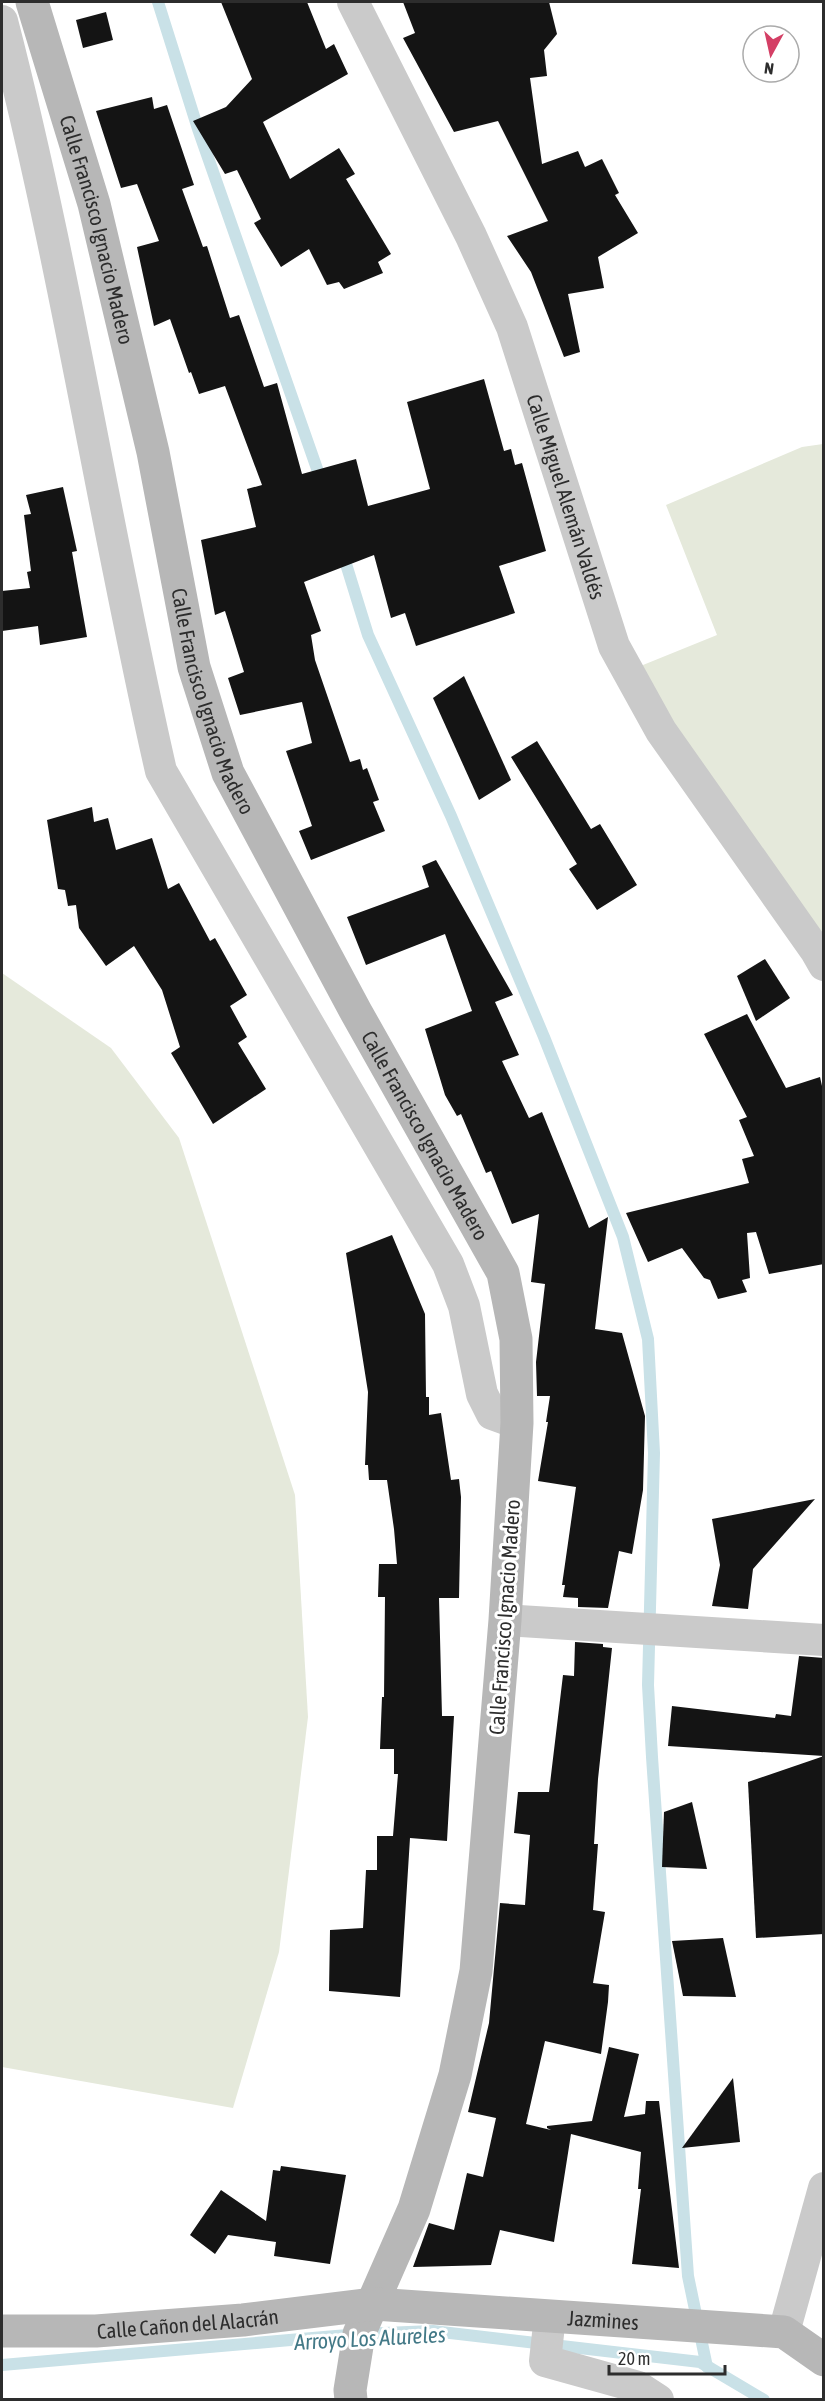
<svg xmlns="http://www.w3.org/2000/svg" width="825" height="2401" font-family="'Asap Condensed',sans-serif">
	<rect width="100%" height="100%" fill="#fff"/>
	<!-- green -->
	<g fill="#e5e9db">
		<path d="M823,444V965L634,682L643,665L717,635L666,505L802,447Z"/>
		<path d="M2,973L111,1048L179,1138L295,1495L308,1717L279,1952L233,2108L2,2067Z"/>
	</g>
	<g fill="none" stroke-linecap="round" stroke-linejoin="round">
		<!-- stream -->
		<g stroke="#c9e1e7" stroke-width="12">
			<path d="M158,2L198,129L322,483"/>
			<path d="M342,551L368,635L451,816L544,1037L623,1237L648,1339L654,1453L648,1685L652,1757L688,2276L707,2367"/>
			<path d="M2,2365L359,2334L433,2331L700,2362L764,2400"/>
		</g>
	</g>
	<!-- building -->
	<g fill="#141414">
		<path d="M221,2H307L326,49L334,44L348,74L263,122L290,179L339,148L355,174L346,179L391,254L378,262L383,273L344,289L339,282L327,285L309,249L281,267L254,223L261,219L237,170L225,174L193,121L226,107L252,79Z"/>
		<path d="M403,2H549L557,34L544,50L547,76L530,78L542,164L578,151L585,167L602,159L619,193L615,195L638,233L598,257L604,288L568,294L580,352L564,357L531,272L507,236L548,221L498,121L454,132L403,38L415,33Z"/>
		<path d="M106,12L113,40L83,48L76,20Z"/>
		<path d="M152,97L154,109L167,105L194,185L182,189L203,247L207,246L230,318L239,315L264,387L277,383L302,474L356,459L368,506L430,489L407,402L484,379L504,451L511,449L515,465L522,463L546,551L499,566L515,613L416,646L405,613L391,618L374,555L304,582L321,631L311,635L315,660L350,762L360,759L363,770L367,768L379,800L373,802L385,831L311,860L299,831L312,826L286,751L312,743L302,702L240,715L228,678L244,672L225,611L215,615L201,540L256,527L247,489L262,485L225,386L199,394L191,372L189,373L170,319L154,326L137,247L159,241L137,184L121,188L96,111Z"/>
		<path d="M63,487L77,551L72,552L87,637L40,645L38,626L2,631V591L30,588L27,572L31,571L24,515L31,514L26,495Z"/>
		<path d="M464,676L511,780L479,800L433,698Z"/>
		<path d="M537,741L591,829L600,824L637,885L597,910L569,869L577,864L511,757Z"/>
		<path d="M92,807L94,822L108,818L116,850L152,838L168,889L179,883L210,941L215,938L247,995L230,1006L247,1037L238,1043L266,1089L213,1124L171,1053L180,1047L162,990L134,946L106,966L79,928L76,905L68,906L65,890L58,889L47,820Z"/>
		<path d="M436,860L513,995L495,1002L519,1055L502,1061L529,1118L542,1112L589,1228L608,1217L595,1329L622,1333L645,1416L643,1490L632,1554L619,1551L608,1608L578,1607V1598L563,1597L565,1585H562L576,1487L538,1481L548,1422H546L550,1396H537L536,1362L545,1284L531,1282L539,1214L512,1224L491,1171L486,1173L461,1114L457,1116L445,1095L425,1029L472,1011L445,934L366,965L347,917L429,887L422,866Z"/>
		<path d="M765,959L790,998L756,1021L737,976Z"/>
		<path d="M747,1014L786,1088L820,1077L824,1095V1264L769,1274L756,1232L747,1233L750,1278L742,1280L747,1292L718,1299L710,1280L704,1278L682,1248L648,1262L626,1213L749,1183L742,1159L754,1156L739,1120L747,1117L704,1034Z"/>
		<path d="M392,1235L425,1314L426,1397H429V1415L441,1413L451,1480L459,1479L461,1497L459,1598H439L442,1716H454L447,1841L410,1838L400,1997L329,1991L330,1930L363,1928L366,1870H377V1836H393L398,1774H394V1749H380L382,1697H384L385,1597H378L379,1564H397L394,1529L387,1480H369L368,1465H365L368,1392L346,1253Z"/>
		<path d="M815,1499L753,1569L748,1609L712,1606L720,1565L712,1519Z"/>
		<path d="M575,1642L603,1644V1647L612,1648L598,1779L594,1844H598L593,1910L605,1912L593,1983L609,1985L608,2002L601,2054L545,2041L526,2124L551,2130L547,2128V2126L592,2121L609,2047L639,2054L624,2117L645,2114L646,2101H659L679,2268L632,2264L641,2189H638L641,2152L571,2134L554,2242L500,2230L491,2265L413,2267L429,2223L454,2230L467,2173L483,2177L496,2118L468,2112L489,2023L500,1903L525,1905L530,1835L514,1833L518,1792H549L563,1675L574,1676Z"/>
		<path d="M799,1656L824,1658V1756L668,1746L672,1706L775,1718L776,1714L791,1716Z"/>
		<path d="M824,1756V1934L756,1938L748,1782Z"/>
		<path d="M692,1802L707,1869L662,1867L664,1812Z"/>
		<path d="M723,1938L736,1997L683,1996L672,1941Z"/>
		<path d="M733,2078L740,2142L682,2148Z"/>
		<path d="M281,2166L346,2175L330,2264L274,2256L276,2242L228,2235L215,2254L190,2235L221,2190L266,2221L273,2170L280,2171Z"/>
	</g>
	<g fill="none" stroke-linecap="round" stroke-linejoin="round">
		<!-- street -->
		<g stroke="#cacaca" stroke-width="32">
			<path id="s1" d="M353,2L471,236L512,327L614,646L661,731L816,951L824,965"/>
			<path d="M2,21C66,268 104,522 161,771L448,1264L464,1306L482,1394L492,1414L517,1423"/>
			<path d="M505,1620L824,1640"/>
			<path d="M550,2316L545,2361L638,2387L658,2400"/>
			<path d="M784,2332L824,2188"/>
		</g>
		<!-- secondary -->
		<g stroke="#b7b7b7" stroke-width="33">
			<path id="s2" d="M32,2L94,204L153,452L194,667L228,773L356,1012L503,1273L516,1339L517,1423L505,1620L476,1971L455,2075L414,2209L359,2334L350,2390L351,2400"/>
			<path id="s3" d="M2,2331H96L243,2320L374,2304L784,2332L824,2360"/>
		</g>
	</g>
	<g text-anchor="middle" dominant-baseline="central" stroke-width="6" stroke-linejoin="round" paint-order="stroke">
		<!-- street labels -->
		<g font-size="21" fill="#2d2d2d" stroke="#fff">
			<text stroke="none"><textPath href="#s2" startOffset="237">Calle Francisco Ignacio Madero</textPath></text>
			<text stroke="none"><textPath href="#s1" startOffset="540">Calle Miguel Alemán Valdés</textPath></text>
			<text stroke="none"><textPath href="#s2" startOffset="723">Calle Francisco Ignacio Madero</textPath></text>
			<text stroke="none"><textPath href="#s2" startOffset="1209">Calle Francisco Ignacio Madero</textPath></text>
			<text transform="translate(504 1617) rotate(-86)">Calle Francisco Ignacio Madero</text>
			<text stroke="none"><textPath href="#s3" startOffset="603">Jazmines</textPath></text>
			<text stroke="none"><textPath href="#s3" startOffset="186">Calle Cañon del Alacrán</textPath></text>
		</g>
		<!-- water labels -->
		<g font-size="22" font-style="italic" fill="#437987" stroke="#fff">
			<text transform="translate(370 2338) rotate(-3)">Arroyo Los Alureles</text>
		</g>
	</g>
	<!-- border -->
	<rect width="825" height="2401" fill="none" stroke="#2d2d2d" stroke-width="6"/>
	<!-- north arrow -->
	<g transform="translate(771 54) rotate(188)"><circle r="28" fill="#ffffff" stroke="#ababab" stroke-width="1.5"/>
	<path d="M0-4.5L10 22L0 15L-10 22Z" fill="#d43f65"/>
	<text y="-9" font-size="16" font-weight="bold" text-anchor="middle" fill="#2d2d2d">N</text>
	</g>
	<!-- scale -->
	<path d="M609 2365v9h116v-9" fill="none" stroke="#2d2d2d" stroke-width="3"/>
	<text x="618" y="2365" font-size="18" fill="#2d2d2d" stroke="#ffffff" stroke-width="4.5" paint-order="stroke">20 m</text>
</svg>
